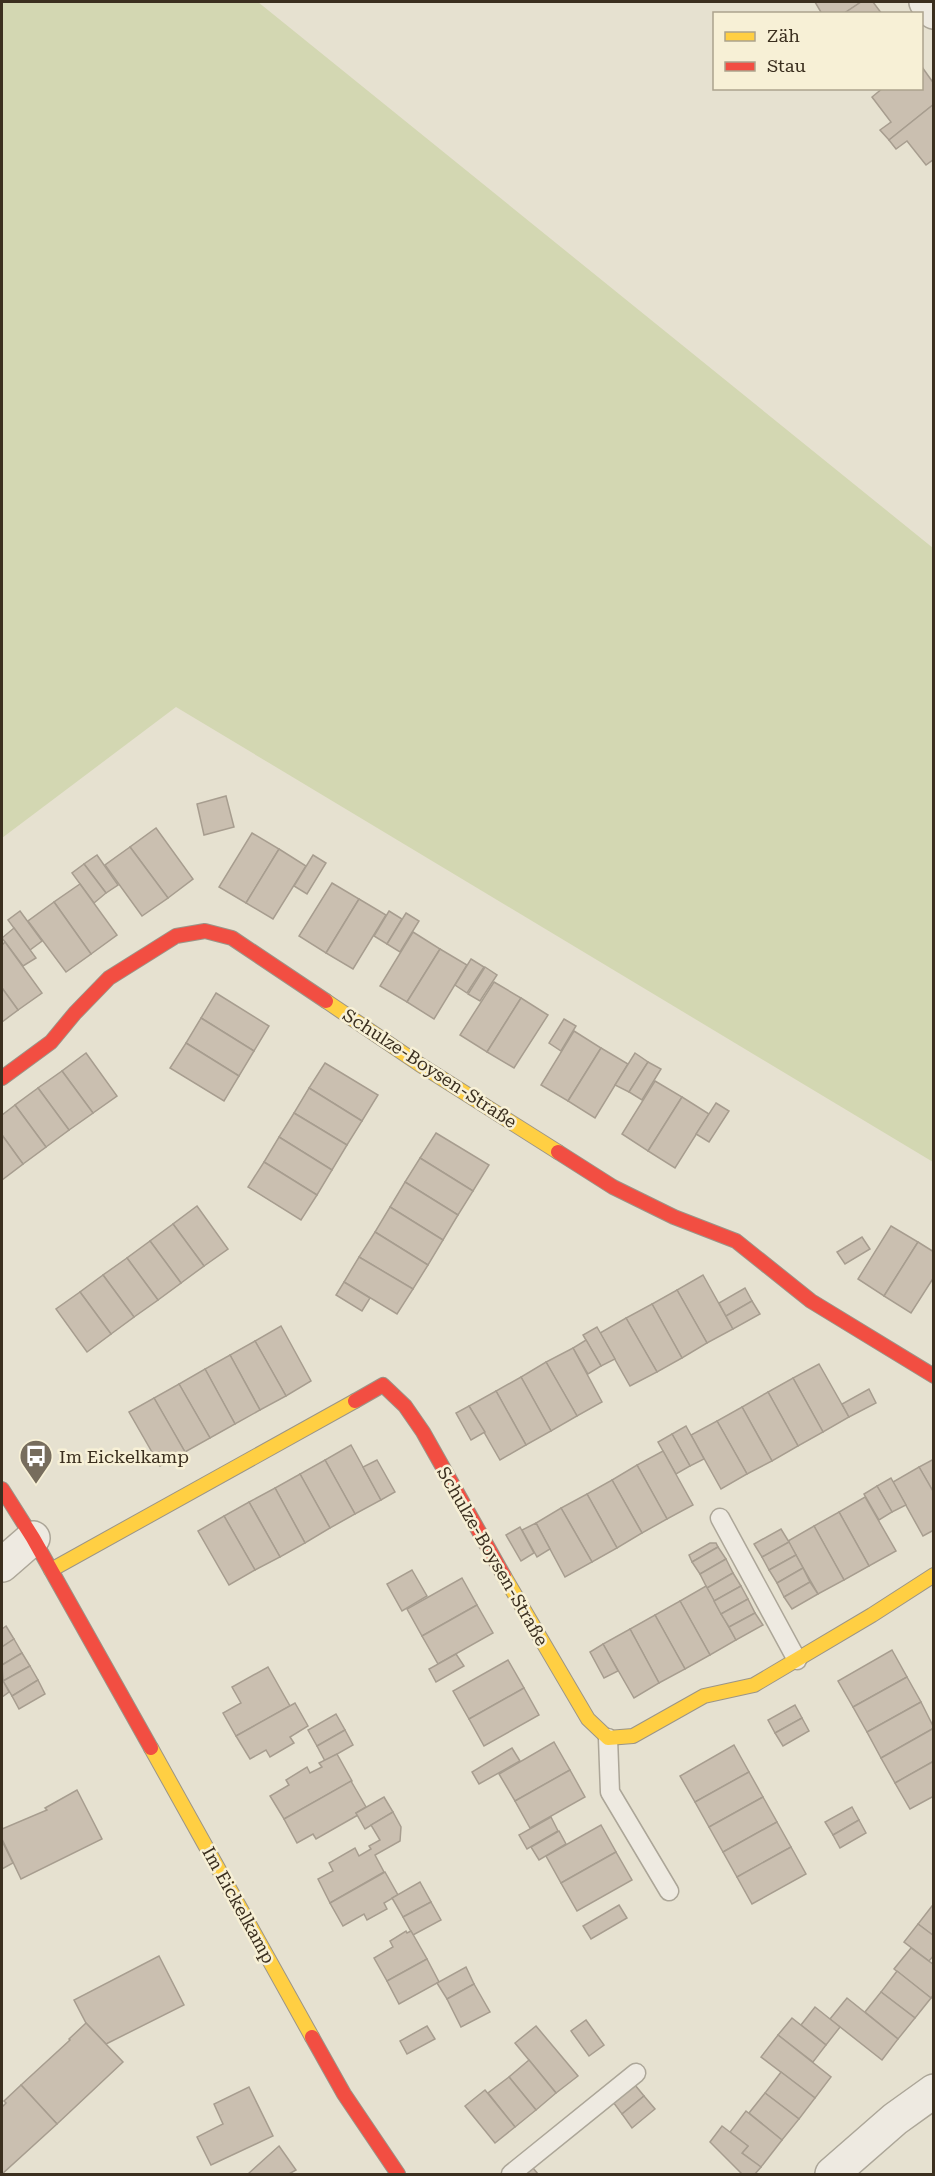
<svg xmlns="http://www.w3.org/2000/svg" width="935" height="2176" font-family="'Roboto Serif',serif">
	<rect width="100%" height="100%" fill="#e6e1d0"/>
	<!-- green -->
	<path fill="#d3d7b2" d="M2,2H258L933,548V1162L176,707L2,838Z"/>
	<!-- building -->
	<g fill="#cabfb0" stroke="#a79d8f" stroke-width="1.5">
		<path d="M815,2H861L843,14H822Z"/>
		<path d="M861,2H873L882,14H843Z"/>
		<path d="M922,67L932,81L934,80V104L889,140L880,130L891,122L872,97L883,88H922Z"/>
		<path d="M934,104V159L926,165L907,141L896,149L889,140Z"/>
		<path d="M226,796L234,827L204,835L197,804Z"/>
		<path d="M156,828L193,879L168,898L130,847Z"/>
		<path d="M252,833L279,849L246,903L219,887Z"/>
		<path d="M130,847L168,898L142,916L105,865Z"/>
		<path d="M279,849L306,866L273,919L246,903Z"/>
		<path d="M97,855L118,885L106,893L84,864Z"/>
		<path d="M313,855L326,863L307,894L294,886Z"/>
		<path d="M84,864L106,893L94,903L72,873Z"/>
		<path d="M332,883L359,899L326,953L299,936Z"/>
		<path d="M80,884L117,935L91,954L54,902Z"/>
		<path d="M359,899L386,915L353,969L326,953Z"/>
		<path d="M54,902L91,954L66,972L28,921Z"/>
		<path d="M20,911L42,941L30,950L8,920Z"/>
		<path d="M389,911L402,919L387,944L374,936Z"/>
		<path d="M406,913L419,921L400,952L387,944Z"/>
		<path d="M14,928L36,958L23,966L2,938Z"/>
		<path d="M413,932L440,949L407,1002L380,986Z"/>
		<path d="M5,942L42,993L18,1010L2,988V945Z"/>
		<path d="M440,949L467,965L434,1019L407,1002Z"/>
		<path d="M471,959L484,967L467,993L455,985Z"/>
		<path d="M485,967L497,975L480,1001L468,994Z"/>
		<path d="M494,982L521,998L487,1052L460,1035Z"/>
		<path d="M2,988L18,1010L2,1022Z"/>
		<path d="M216,993L269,1026L254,1051L201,1018Z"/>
		<path d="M521,998L548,1015L514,1068L487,1052Z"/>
		<path d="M201,1018L254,1051L239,1076L186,1043Z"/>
		<path d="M564,1019L576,1026L561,1051L549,1043Z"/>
		<path d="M574,1031L601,1048L568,1101L541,1085Z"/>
		<path d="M186,1043L239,1076L224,1101L170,1068Z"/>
		<path d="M601,1048L628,1064L595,1118L568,1101Z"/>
		<path d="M86,1053L117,1096L93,1113L62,1071Z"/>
		<path d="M635,1053L648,1062L629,1092L615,1085Z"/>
		<path d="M648,1062L661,1069L642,1100L629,1092Z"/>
		<path d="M325,1063L378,1095L362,1121L309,1088Z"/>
		<path d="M62,1071L93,1113L69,1130L38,1088Z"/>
		<path d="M655,1081L682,1097L648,1151L622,1134Z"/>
		<path d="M38,1088L69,1130L46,1147L15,1105Z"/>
		<path d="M309,1088L362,1121L347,1145L294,1113Z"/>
		<path d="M682,1097L709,1114L675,1168L648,1151Z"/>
		<path d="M716,1103L729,1111L709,1142L696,1134Z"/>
		<path d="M15,1105L46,1147L23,1164L2,1135V1115Z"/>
		<path d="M294,1113L347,1145L332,1170L279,1137Z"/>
		<path d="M436,1133L489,1165L473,1191L420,1158Z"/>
		<path d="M2,1135L23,1164L2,1180Z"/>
		<path d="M279,1137L332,1170L317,1195L264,1162Z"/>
		<path d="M420,1158L473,1191L458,1215L405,1182Z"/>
		<path d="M264,1162L317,1195L301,1220L248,1187Z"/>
		<path d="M405,1182L458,1215L443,1240L390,1207Z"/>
		<path d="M197,1206L228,1249L204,1266L173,1224Z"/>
		<path d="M390,1207L443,1240L428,1265L375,1232Z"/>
		<path d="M173,1224L204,1266L181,1283L150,1241Z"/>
		<path d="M891,1226L918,1242L884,1296L858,1279Z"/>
		<path d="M375,1232L428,1265L413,1289L359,1257Z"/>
		<path d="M862,1237L870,1249L845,1264L837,1252Z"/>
		<path d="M150,1241L181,1283L158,1300L127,1258Z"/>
		<path d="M918,1242L934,1252V1277L911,1313L884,1296Z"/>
		<path d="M359,1257L413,1289L397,1314L344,1282Z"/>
		<path d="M127,1258L158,1300L134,1317L103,1275Z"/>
		<path d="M103,1275L134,1317L111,1334L80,1292Z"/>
		<path d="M703,1275L733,1329L707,1343L677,1290Z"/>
		<path d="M344,1282L370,1298L362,1311L336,1295Z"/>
		<path d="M745,1288L752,1301L726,1316L719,1303Z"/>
		<path d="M677,1290L707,1343L682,1358L652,1304Z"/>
		<path d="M80,1292L111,1334L87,1352L56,1309Z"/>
		<path d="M752,1301L760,1314L733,1329L726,1316Z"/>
		<path d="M652,1304L682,1358L657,1372L626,1318Z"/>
		<path d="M626,1318L657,1372L630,1386L600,1333Z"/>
		<path d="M281,1326L311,1381L286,1396L255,1341Z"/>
		<path d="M597,1327L615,1359L601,1366L583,1335Z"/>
		<path d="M586,1340L601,1366L588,1374L573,1348Z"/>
		<path d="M255,1341L286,1396L260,1410L230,1355Z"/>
		<path d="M573,1348L602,1402L577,1416L546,1362Z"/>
		<path d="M230,1355L260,1410L235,1424L205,1369Z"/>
		<path d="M546,1362L577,1416L551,1431L521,1377Z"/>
		<path d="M819,1364L849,1417L823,1432L793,1378Z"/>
		<path d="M205,1369L235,1424L210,1438L179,1384Z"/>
		<path d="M521,1377L551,1431L526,1445L496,1391Z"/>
		<path d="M793,1378L823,1432L798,1446L768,1392Z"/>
		<path d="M179,1384L210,1438L185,1452L154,1398Z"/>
		<path d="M869,1389L876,1403L849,1417L842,1404Z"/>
		<path d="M496,1391L526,1445L500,1460L469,1406Z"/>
		<path d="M768,1392L798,1446L772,1461L742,1407Z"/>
		<path d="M154,1398L185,1452L160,1466L129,1412Z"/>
		<path d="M469,1406L485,1432L471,1440L456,1413Z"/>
		<path d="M742,1407L772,1461L747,1474L717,1421Z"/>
		<path d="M717,1421L747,1474L721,1489L691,1435Z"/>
		<path d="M686,1426L704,1459L690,1466L672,1434Z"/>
		<path d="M672,1434L690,1466L676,1474L658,1442Z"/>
		<path d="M351,1445L381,1500L355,1514L325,1460Z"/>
		<path d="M663,1451L693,1505L667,1519L637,1465Z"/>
		<path d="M934,1459V1493L919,1467Z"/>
		<path d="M325,1460L355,1514L330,1528L300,1474Z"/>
		<path d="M377,1460L395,1492L381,1500L363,1467Z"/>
		<path d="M637,1465L667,1519L642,1533L612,1480Z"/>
		<path d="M919,1467L934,1493V1530L923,1536L893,1482Z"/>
		<path d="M300,1474L330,1528L305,1543L275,1488Z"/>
		<path d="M891,1478L906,1505L892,1512L877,1486Z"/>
		<path d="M612,1480L642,1533L617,1548L587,1494Z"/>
		<path d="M877,1486L892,1512L879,1520L864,1494Z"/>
		<path d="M275,1488L305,1543L280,1557L249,1502Z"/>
		<path d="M587,1494L617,1548L592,1562L561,1508Z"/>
		<path d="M865,1497L896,1551L869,1566L839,1512Z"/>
		<path d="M249,1502L280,1557L255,1570L224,1516Z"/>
		<path d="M561,1508L592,1562L565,1577L536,1523Z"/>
		<path d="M839,1512L869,1566L844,1580L814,1526Z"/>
		<path d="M224,1516L255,1570L229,1585L198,1531Z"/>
		<path d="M536,1523L550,1549L537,1557L522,1530Z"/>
		<path d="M814,1526L844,1580L818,1594L788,1541Z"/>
		<path d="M520,1527L534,1553L521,1561L506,1535Z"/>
		<path d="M781,1529L789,1542L762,1557L754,1544Z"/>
		<path d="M789,1542L796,1555L769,1570L762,1557Z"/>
		<path d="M710,1543H716L718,1547L692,1562L689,1555Z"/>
		<path d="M718,1547L726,1559L700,1574L692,1562Z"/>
		<path d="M796,1555L803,1568L777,1583L769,1570Z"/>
		<path d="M726,1559L733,1573L707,1588L700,1574Z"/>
		<path d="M803,1568L810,1582L784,1597L777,1583Z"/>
		<path d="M412,1570L427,1596L402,1611L387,1584Z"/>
		<path d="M733,1573L741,1586L714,1601L707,1588Z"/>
		<path d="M462,1578L477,1605L422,1636L407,1609Z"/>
		<path d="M810,1582L818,1594L792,1609L784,1597Z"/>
		<path d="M706,1586L736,1640L710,1655L680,1601Z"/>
		<path d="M741,1586L748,1599L721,1614L714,1601Z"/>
		<path d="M748,1599L755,1613L729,1627L721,1614Z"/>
		<path d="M680,1601L710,1655L685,1669L655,1615Z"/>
		<path d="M477,1605L493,1633L438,1664L422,1636Z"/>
		<path d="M755,1613L763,1625L736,1640L729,1627Z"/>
		<path d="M655,1615L685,1669L659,1683L630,1629Z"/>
		<path d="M6,1626L14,1639L2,1647V1629Z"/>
		<path d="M630,1629L659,1683L634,1698L603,1644Z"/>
		<path d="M14,1639L22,1653L2,1665V1647Z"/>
		<path d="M603,1644L618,1671L604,1678L590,1652Z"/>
		<path d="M892,1650L907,1677L853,1707L838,1681Z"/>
		<path d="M22,1653L30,1666L3,1681L2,1665Z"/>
		<path d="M456,1654L464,1666L436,1682L429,1669Z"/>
		<path d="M508,1660L524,1688L469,1719L453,1691Z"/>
		<path d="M30,1666L38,1680L12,1696L3,1681Z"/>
		<path d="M268,1667L290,1706L236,1736L223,1713L241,1703L232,1687Z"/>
		<path d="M907,1677L921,1702L867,1732L853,1707Z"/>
		<path d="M2,1679L9,1692L2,1697Z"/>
		<path d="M38,1680L45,1694L19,1709L12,1696Z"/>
		<path d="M524,1688L539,1715L484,1746L469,1719Z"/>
		<path d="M921,1702L934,1728L881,1758L867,1732Z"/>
		<path d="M295,1703L308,1726L290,1737L294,1743L270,1757L266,1750L250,1759L236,1736Z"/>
		<path d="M795,1705L802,1718L775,1733L768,1720Z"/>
		<path d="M336,1714L345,1730L317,1746L308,1730Z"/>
		<path d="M802,1718L809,1731L783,1746L775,1733Z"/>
		<path d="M934,1728V1761L895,1783L881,1758Z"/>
		<path d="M345,1730L353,1745L325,1761L317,1746Z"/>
		<path d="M554,1742L570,1770L515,1801L499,1774Z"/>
		<path d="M734,1745L749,1772L695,1802L680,1776Z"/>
		<path d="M512,1748L520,1761L479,1784L472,1772Z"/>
		<path d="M337,1754L352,1781L284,1819L270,1796L289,1785L286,1780L307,1767L310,1773L322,1767L319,1763Z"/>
		<path d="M934,1761V1796L910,1809L895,1783Z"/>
		<path d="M570,1770L585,1797L530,1828L515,1801Z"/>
		<path d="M749,1772L763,1797L709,1827L695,1802Z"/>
		<path d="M351,1781L366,1807L356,1813L358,1815L316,1839L313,1834L297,1843L284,1819Z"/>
		<path d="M77,1790L102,1839L21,1879L2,1839V1829L47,1810L45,1808Z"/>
		<path d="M384,1797L393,1812L365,1829L356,1813Z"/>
		<path d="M763,1797L777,1822L723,1852L709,1827Z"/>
		<path d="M852,1807L859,1820L833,1835L825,1822Z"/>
		<path d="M393,1812L401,1827L400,1841L375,1855L384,1872L330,1903L318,1879L333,1871L329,1863L355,1848L359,1856L371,1849L369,1846L380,1840L371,1825Z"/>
		<path d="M551,1817L558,1831L527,1849L519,1835Z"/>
		<path d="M859,1820L866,1833L840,1848L833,1835Z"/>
		<path d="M777,1822L791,1847L737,1877L723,1852Z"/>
		<path d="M601,1825L616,1852L561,1883L546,1856Z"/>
		<path d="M559,1831L566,1844L539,1860L531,1847Z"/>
		<path d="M2,1841L13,1863L2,1869Z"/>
		<path d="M791,1847L806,1874L752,1904L737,1877Z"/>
		<path d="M616,1852L632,1880L577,1911L561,1883Z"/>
		<path d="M385,1872L398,1895L384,1903L387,1909L367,1920L364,1914L343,1926L330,1903Z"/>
		<path d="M420,1882L431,1902L403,1917L392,1898Z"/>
		<path d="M431,1902L441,1920L413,1935L403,1917Z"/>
		<path d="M619,1905L627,1918L591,1939L583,1926Z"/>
		<path d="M932,1906L934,1907V1936L918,1924Z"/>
		<path d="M918,1924L934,1936V1955L929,1961L904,1942Z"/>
		<path d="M406,1931L407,1933L411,1931L427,1959L387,1981L374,1958L393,1947L390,1941Z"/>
		<path d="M911,1948L934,1965V1994L931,1998L894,1969Z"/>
		<path d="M159,1956L184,2005L106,2044L86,2023L74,2000Z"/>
		<path d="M427,1959L439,1982L399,2004L387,1981Z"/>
		<path d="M466,1967L474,1984L447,1999L437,1983Z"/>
		<path d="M897,1971L931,1998L915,2018L881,1992Z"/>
		<path d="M474,1984L490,2012L461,2027L447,1999Z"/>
		<path d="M881,1992L915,2018L898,2039L865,2012Z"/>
		<path d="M847,1998L898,2039L882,2060L830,2019Z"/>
		<path d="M815,2007L840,2027L826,2045L801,2025Z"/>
		<path d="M792,2018L826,2045L813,2062L778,2035Z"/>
		<path d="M586,2020L604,2045L589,2056L571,2031Z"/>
		<path d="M86,2023L123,2062L57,2124L21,2085L70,2040L69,2039Z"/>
		<path d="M427,2026L435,2039L407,2054L400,2041Z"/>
		<path d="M536,2026L578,2076L556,2093L515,2043Z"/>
		<path d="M778,2035L831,2077L815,2098L761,2057Z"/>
		<path d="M529,2060L556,2093L536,2110L509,2077Z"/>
		<path d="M781,2072L815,2098L799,2119L765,2093Z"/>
		<path d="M509,2077L536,2110L515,2127L488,2093Z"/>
		<path d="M21,2085L57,2124L2,2174V2107L6,2103L4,2101Z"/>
		<path d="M635,2085L644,2096L622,2114L613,2102Z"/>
		<path d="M249,2087L273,2136L211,2165L197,2137L223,2124L214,2104Z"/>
		<path d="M485,2090L515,2127L495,2143L465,2106Z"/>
		<path d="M765,2093L799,2119L782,2140L749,2113Z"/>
		<path d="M644,2096L655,2109L632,2128L622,2114Z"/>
		<path d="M746,2111L782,2140L761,2167L742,2153L748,2146L730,2132Z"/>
		<path d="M722,2126L748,2146L742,2153L761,2167L755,2174H742L710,2142Z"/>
		<path d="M279,2146L296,2170L289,2174H248Z"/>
		<path d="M533,2168L538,2174H525Z"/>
	</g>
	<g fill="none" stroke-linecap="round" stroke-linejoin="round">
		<!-- lane casing -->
		<g stroke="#aca698" stroke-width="21">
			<g id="lane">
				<path d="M720,1518L797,1660"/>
				<path d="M608,1738L610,1792L669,1891"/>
				<path d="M511,2174L636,2073"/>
			</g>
		</g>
		<!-- street casing -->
		<g stroke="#aca698" stroke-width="36">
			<g id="street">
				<path d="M926,2L934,12"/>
				<path d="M2,1565L33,1538"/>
				<path d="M832,2174L895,2119L934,2091"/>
			</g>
		</g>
		<!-- slow casing -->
		<g stroke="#9b9588" stroke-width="16">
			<g id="slow">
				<path d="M326,1001L419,1064L558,1152"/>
				<path d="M51,1570L355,1401"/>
				<path d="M504,1576L588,1719L608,1738L633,1736L704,1696L754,1685L872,1615L934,1575"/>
				<path d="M151,1748L312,2037"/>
			</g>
		</g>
		<!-- jam casing -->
		<g stroke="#9b9588" stroke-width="16">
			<g id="jam">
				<path d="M2,1078L51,1042L75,1013L109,978L176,936L205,931L232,938L326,1001"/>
				<path d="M558,1152L613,1187L674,1217L736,1241L811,1301L934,1376"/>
				<path d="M355,1401L383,1385L405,1406L423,1432L504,1576"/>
				<path d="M2,1489L33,1538L151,1748"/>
				<path d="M312,2037L344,2094L398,2174"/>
			</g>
		</g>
		<!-- lane -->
		<use href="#lane" stroke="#eeeae1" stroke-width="18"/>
		<!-- street -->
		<use href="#street" stroke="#eeeae1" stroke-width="33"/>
		<!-- slow -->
		<use href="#slow" stroke="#ffcf43" stroke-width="14"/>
		<!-- jam -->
		<use href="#jam" stroke="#f24e42" stroke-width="14"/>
	</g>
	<!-- icons -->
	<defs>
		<g id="bus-pin" transform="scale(1.725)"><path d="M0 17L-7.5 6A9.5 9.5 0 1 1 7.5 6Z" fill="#776d5d" stroke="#f7f0d6"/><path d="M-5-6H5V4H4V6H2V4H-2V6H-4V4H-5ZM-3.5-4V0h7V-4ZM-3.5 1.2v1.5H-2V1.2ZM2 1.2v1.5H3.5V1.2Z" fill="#fff"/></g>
	</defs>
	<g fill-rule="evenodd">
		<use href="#bus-pin" x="36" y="1456"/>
	</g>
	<g text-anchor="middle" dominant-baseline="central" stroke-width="5" stroke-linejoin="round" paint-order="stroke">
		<!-- street labels -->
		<g font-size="18" fill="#3b2f1f" stroke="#f7f0d6">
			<text transform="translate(430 1068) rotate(33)">Schulze-Boysen-Straße</text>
			<text transform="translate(493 1556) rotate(60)">Schulze-Boysen-Straße</text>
			<text transform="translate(239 1905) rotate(61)">Im Eickelkamp</text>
		</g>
		<!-- poi labels -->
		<g font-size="18" fill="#3b2f1f" stroke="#f7f0d6" text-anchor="start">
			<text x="59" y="1456">Im Eickelkamp</text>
		</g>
	</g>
	<!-- border -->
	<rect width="935" height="2176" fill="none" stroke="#3b2f1f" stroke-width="6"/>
	<!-- legend -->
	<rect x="713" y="12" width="210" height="78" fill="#f7f0d6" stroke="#aca38d" stroke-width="1.5"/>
	<rect x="725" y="32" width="30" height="9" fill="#ffcf43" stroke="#aca38d" stroke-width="1.5"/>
	<text x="767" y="42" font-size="18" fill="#3b2f1f">Zäh</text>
	<rect x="725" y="62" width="30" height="9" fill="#f24e42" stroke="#aca38d" stroke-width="1.5"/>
	<text x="767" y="72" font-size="18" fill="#3b2f1f">Stau</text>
</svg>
